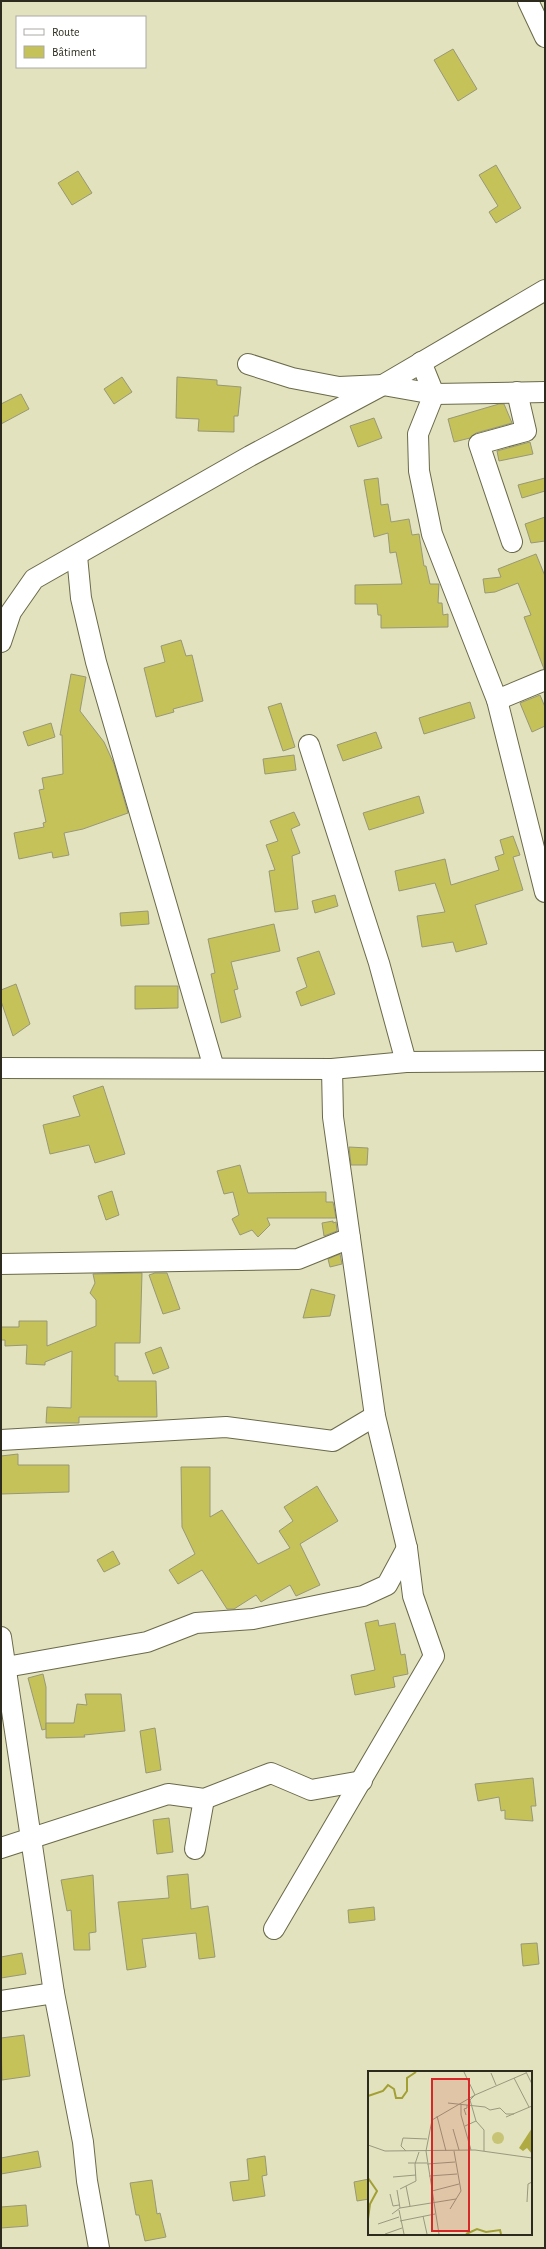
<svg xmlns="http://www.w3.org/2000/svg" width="546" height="2249" font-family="'Alegreya Sans',sans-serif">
	<rect width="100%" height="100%" fill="#e2e2be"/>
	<!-- building -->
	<g fill="#c5c25a" stroke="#989876">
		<path d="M453,49L477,89L458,101L434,60Z"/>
		<path d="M496,165L521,208L496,223L489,212L498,206L479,175Z"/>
		<path d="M78,171L92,193L72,205L58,183Z"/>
		<path d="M122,377L132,392L114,404L104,389Z"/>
		<path d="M177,377L217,380V385L241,387L238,416H234V432L198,431L199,419L176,418Z"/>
		<path d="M21,394L29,409L1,424V404Z"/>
		<path d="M499,404H504L512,423L476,433L470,438L454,442L448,419Z"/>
		<path d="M374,418L382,438L358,447L350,426Z"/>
		<path d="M530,442L533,454L499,461L497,451Z"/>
		<path d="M378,478L381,505L388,504L391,522L409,519L412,535L419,534L424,566H426L430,584H439L438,603H442L443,615L448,614V627L381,628V615H378L377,604H355V585L402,584L396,552L390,553L388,533L374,537L364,480Z"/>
		<path d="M545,478V491L522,498L518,485Z"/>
		<path d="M545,517V541L531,543L525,524Z"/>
		<path d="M536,554L545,576L544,669L524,617L531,615L518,583L495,592L485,593L483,579L501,577L498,569Z"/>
		<path d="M181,640L186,656L192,655L203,701L173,709L174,712L156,717L144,668L165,662L161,646Z"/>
		<path d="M71,674L86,677L80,711L104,742L114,764L128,813L83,829L64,833L69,855L53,858L52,852L19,859L14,833L44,827L43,823L46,822L39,790L44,789L42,778L63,774L62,735H60Z"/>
		<path d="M540,695L545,707V726L532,732L520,703Z"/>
		<path d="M470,702L475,718L424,734L419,718Z"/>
		<path d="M281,703L295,747L283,751L268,707Z"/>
		<path d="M51,723L55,737L28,746L23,732Z"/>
		<path d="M376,732L382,748L343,761L337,745Z"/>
		<path d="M294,755L296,770L265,774L263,759Z"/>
		<path d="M419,796L424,813L369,830L363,813Z"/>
		<path d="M294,812L300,825L291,829L300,853L292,856L298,909L275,912L269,871L275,870L266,845L278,841L270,821Z"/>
		<path d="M513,836L520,855L513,857L523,890L475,905L487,944L456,952L453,942L422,947L417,916L445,912L435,883L399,891L395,871L445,859L451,885L499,870L495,857L504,854L500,840Z"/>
		<path d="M335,895L338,906L315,913L312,901Z"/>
		<path d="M148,911L149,924L121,926L120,913Z"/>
		<path d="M274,924L280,951L231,962L238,989L234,990L241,1017L221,1023L211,974L215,973L208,939Z"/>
		<path d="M319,951L335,994L301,1006L296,992L307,987L297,958Z"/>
		<path d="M16,984L30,1024L13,1036L1,1001V990Z"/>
		<path d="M135,986H178V1008L135,1009Z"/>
		<path d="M103,1086L125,1154L95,1163L89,1145L50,1154L43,1125L80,1116L73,1096Z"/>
		<path d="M349,1147L368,1148L367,1165H351Z"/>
		<path d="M240,1165L248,1193L326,1192V1202H333L336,1218H267L270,1225L258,1237L252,1230L240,1235L232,1219L239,1215L233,1192L224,1194L217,1171Z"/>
		<path d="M112,1191L119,1215L106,1220L98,1196Z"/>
		<path d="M333,1221V1223L336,1222L337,1231L324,1236L322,1223Z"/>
		<path d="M340,1254L342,1264L330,1267L328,1259Z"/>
		<path d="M142,1273L140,1343H115V1376H118V1381H156L157,1417H79V1423H46L47,1407L71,1408L72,1351L45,1362V1365L26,1364L27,1345L5,1346V1340H1V1327H19V1321H47V1346L96,1326V1300L90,1293L95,1283L93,1274Z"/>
		<path d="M155,1273H167L180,1309L163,1314L149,1275Z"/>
		<path d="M311,1289L335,1295L330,1316L303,1318Z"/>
		<path d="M161,1347L169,1368L153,1374L145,1353Z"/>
		<path d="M18,1454V1465H69V1492L1,1494V1456Z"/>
		<path d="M181,1467H210V1517L222,1510L258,1564L290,1548L279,1531L293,1521L284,1507L317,1486L338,1521L300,1544L320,1585L296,1596L290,1585L261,1602L256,1595L234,1609H227L202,1570L178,1584L169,1570L195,1554L182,1527Z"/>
		<path d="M113,1551L120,1564L104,1572L97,1560Z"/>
		<path d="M378,1620L379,1626L395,1623L401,1655L405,1654L408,1674L393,1677L395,1687L355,1695L351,1675L375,1670L365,1623Z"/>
		<path d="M43,1674L46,1687V1729L42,1730L28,1678Z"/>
		<path d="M85,1694H121L125,1731L84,1735L85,1737L46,1738V1723H74L77,1704L87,1705Z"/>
		<path d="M155,1728L161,1770L146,1773L140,1731Z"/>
		<path d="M533,1778L536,1806H531L533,1821L505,1819V1810L501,1811L499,1797L478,1801L475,1784Z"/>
		<path d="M169,1818L173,1852L157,1854L153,1820Z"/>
		<path d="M188,1874L191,1909L208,1906L215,1957L199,1959L196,1933L142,1939L146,1967L127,1970L118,1902L169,1898L167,1876Z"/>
		<path d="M93,1875L96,1932L89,1933L90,1950H74L71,1910L67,1911L61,1880Z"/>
		<path d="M374,1907L375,1920L349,1923L348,1910Z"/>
		<path d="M537,1943L539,1964L523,1966L521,1944Z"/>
		<path d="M22,1953L26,1974L1,1978V1957Z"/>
		<path d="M24,2035L30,2076L2,2080L1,2038Z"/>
		<path d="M38,2151L41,2167L1,2174V2158Z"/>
		<path d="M265,2156L267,2175L262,2176L265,2196L233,2201L230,2182L249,2180L247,2159Z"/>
		<path d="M369,2179V2199L357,2201L354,2182Z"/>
		<path d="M152,2180L157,2214L160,2213L166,2237L145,2241L139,2215H136L130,2183Z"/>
		<path d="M26,2205L28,2226L1,2228V2207Z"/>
	</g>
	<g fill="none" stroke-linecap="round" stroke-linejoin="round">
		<!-- minor casing -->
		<g stroke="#6a6949" stroke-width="22">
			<g id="minor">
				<path d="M528,1L545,37"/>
				<path d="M421,362L434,394L418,434L419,471L432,534L497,700L545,892"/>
				<path d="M248,364L292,378L339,387L383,385L434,394L545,392"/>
				<path d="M512,542L479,444L526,431L517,392"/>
				<path d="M77,556L81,598L96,662L214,1068"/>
				<path d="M1,642L11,612L34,579L250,456L383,385L545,290"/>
				<path d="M497,700L545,680"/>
				<path d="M309,745L379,963L406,1062"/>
				<path d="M1,1068L332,1069L406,1062L545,1061"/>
				<path d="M1,1264L298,1259L350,1238"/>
				<path d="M1,1440L226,1427L333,1441L375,1416"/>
				<path d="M1,1637L54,1993L83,2142L87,2181L99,2248"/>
				<path d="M6,1667L147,1642L196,1623L253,1619L363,1596L387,1585L407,1548"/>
				<path d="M1,1848L168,1794L204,1799L271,1773L311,1790L362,1781"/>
				<path d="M195,1849L204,1799"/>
				<path d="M274,1929L434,1656L413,1596L407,1548L375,1416L333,1117L332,1069"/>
				<path d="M1,2001L54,1993"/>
			</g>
		</g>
		<!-- minor -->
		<use href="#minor" stroke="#fff" stroke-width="20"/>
	</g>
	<!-- overview -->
	<g transform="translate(368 2071)">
		<rect width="164" height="164" fill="#e2e2be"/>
		<path d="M124 67a6 6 0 1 1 12 0a6 6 0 1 1-12 0Z" fill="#c7c575"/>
		<path d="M164,57V83L159,77L155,80L151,77Z" fill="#afab42"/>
		<path fill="none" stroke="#a29f33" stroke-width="2" d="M0,25L15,20L20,14L26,18L28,27H34L39,20V7L48,1M0,107L9,120L2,133L0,148M98,163L109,158L118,161L132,159L133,163"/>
		<path fill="none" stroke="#99997e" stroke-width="1" d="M96,1L107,24L102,29L108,50L116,59V80M158,1L164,13M123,2L128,14M146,7L161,36M80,32L117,36L122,39L132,37L138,43H146M93,34V44L103,79M98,44L96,38L99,37V34M69,45L78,80M138,46L164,35M97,55L108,50M85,58L91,79M0,74L17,80L107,79L164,87M38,80L33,75L35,67L59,68M40,92H59M59,93L87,91M61,105L89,103M25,106L48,104M38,115L42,135M32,118L48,110L47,93L51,81M64,120L91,113M22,123L25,135L31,134M159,131L160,113L164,111M32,137L88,128M82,138L93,120L86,80M31,139L36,163M24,143L32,137L29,119M55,145L59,163M32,150L67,143M10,153L31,146M17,163L34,157M71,163L58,80L64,49L107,24L158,2"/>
		<path fill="#d62828" fill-opacity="0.15" stroke="#d62828" stroke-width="2" d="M64,8H101V160H64Z"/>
		<rect width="164" height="164" fill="none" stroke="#2c2b1e" stroke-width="2"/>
	</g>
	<!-- border -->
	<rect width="546" height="2249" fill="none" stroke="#2c2b1e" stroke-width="4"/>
	<!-- legend -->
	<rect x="16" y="16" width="130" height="52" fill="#ffffff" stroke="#abaaa5"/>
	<rect x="24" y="29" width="20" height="6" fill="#ffffff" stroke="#abaaa5"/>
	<text x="52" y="36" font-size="12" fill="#2c2b1e">Route</text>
	<rect x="24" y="46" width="20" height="12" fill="#c5c25a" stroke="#abaaa5"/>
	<text x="52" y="56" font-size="12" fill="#2c2b1e">Bâtiment</text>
</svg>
